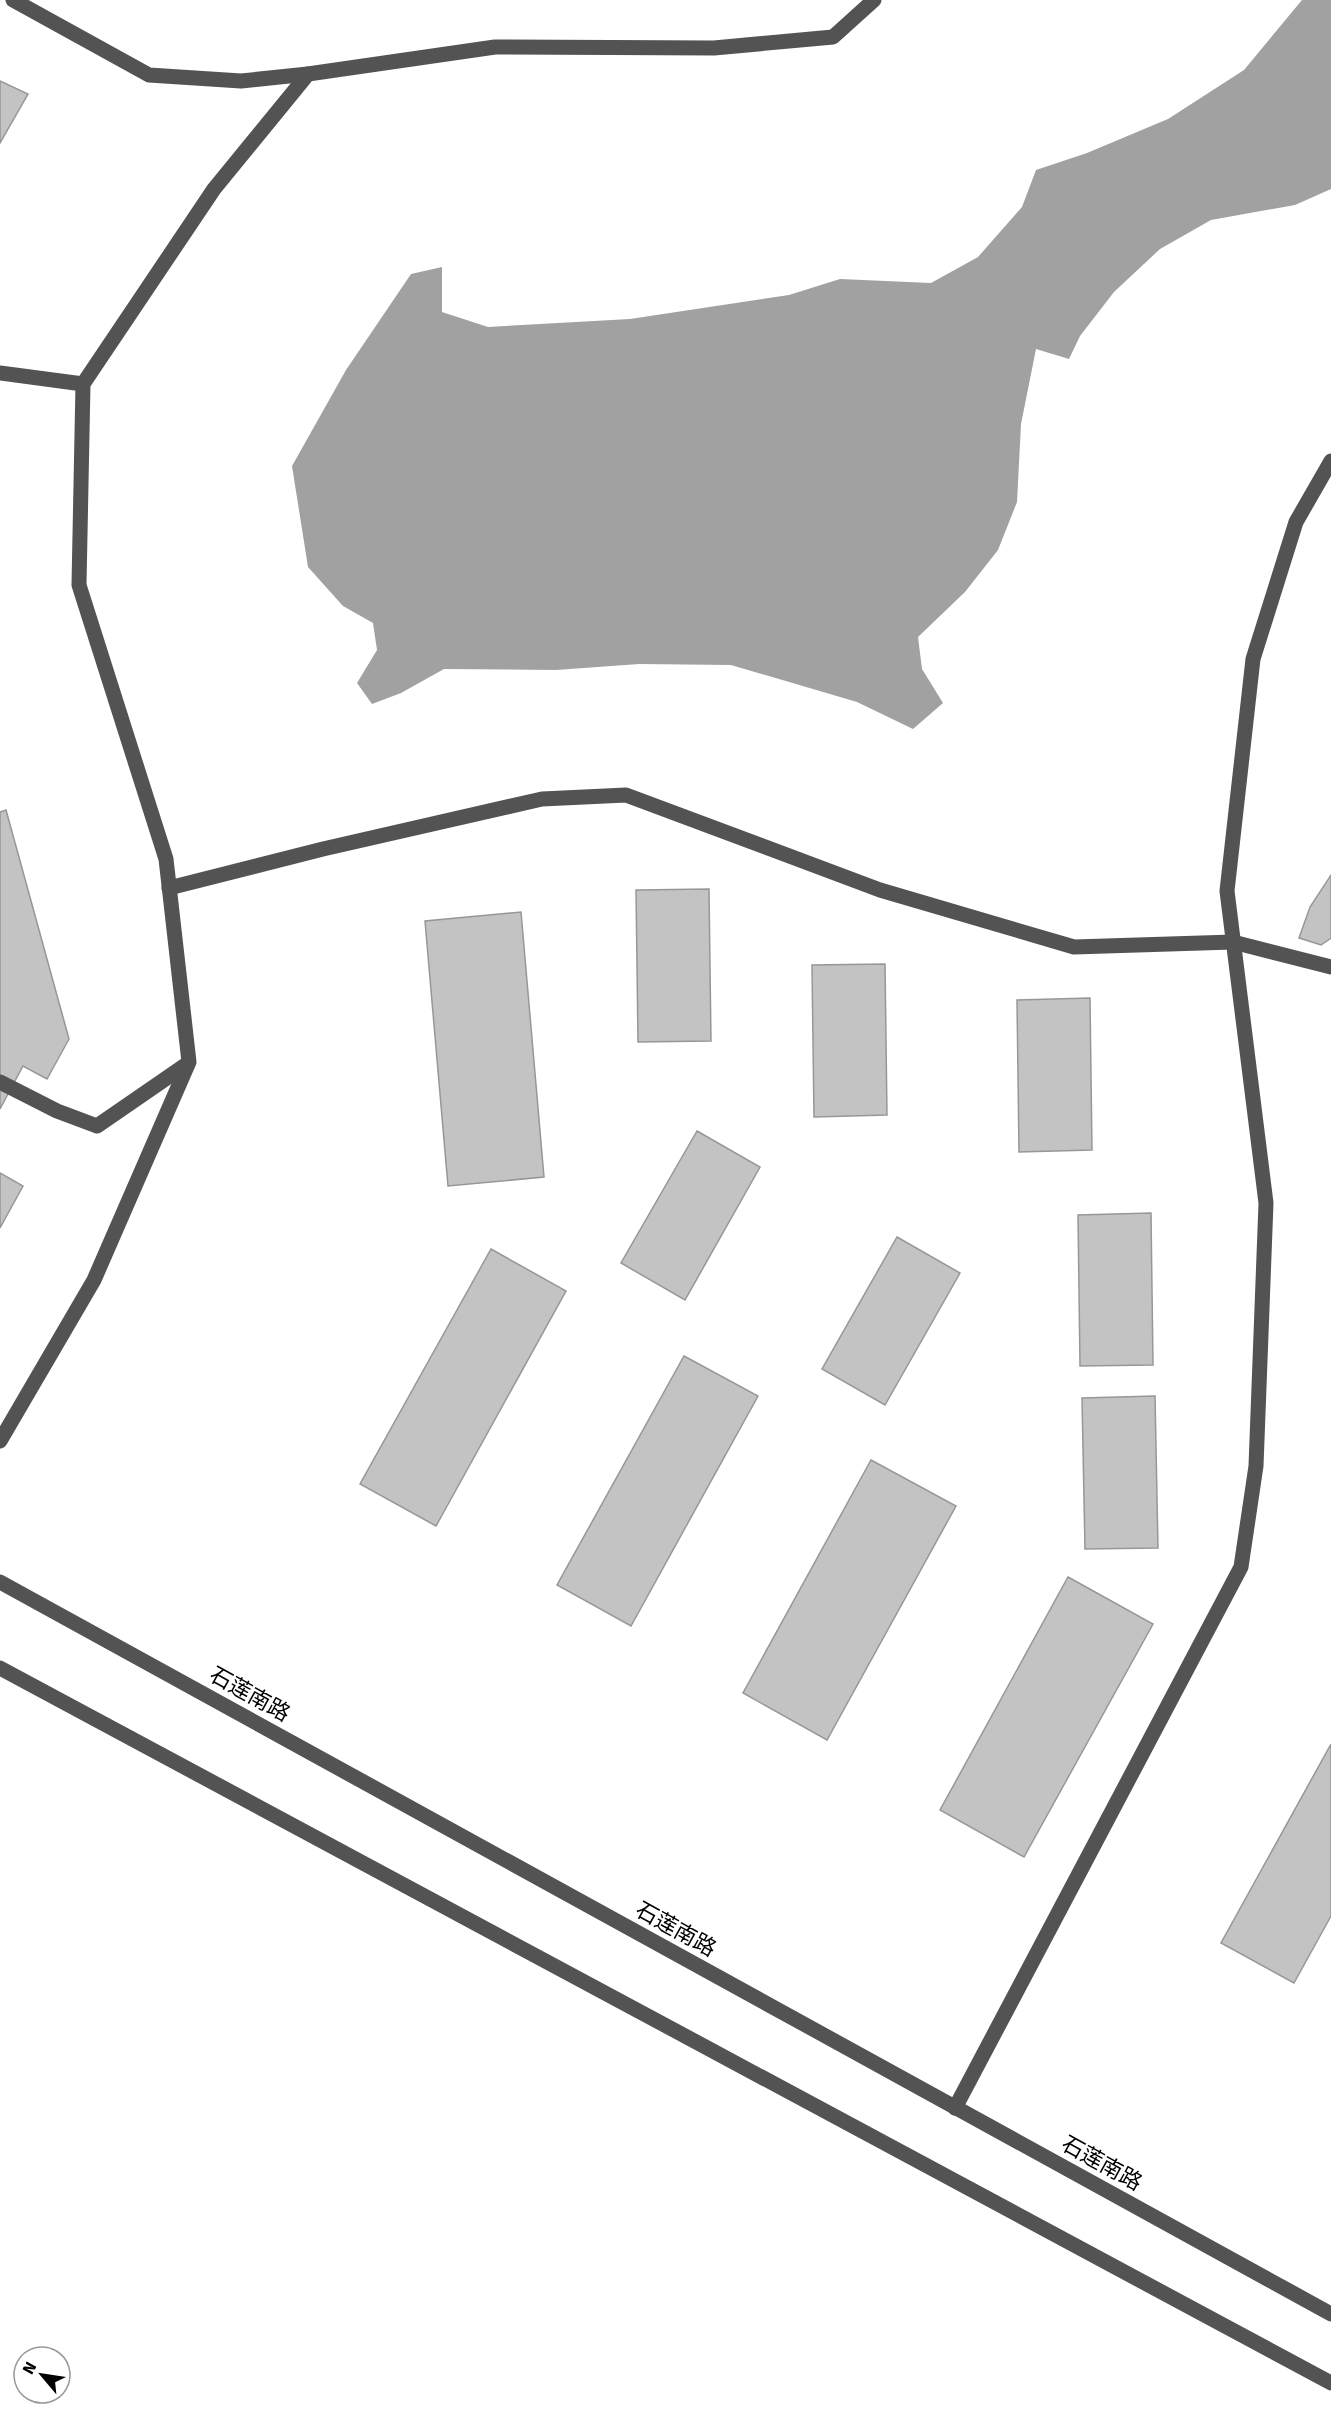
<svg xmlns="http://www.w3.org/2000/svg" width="1331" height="2417" font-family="Signika,'Noto Sans SC',sans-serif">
	<rect width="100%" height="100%" fill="#fff"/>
	<!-- water -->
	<path fill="#a1a1a1" d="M1302,0H1331V189L1295,205L1211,220L1160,249L1114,292L1080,336L1069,359L1036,349L1021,424L1017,502L998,550L965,592L918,637L922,669L943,703L913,729L857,702L731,665L639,664L556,670L444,669L401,693L372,704L357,683L377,650L373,623L343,606L308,567L292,466L346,370L411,274L442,267V312L488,327L630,319L789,295L840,279L931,283L978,257L1022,207L1036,170L1087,153L1168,119L1244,70Z"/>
	<!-- building -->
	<g fill="#c3c3c3" stroke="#979797" stroke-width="1.5">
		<path d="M0,81L28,94L0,143Z"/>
		<path d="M6,810L69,1039L47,1079L23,1066L0,1109V812Z"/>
		<path d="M1331,875V938L1321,945L1299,938L1310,907Z"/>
		<path d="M709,889L711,1041L638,1042L636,890Z"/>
		<path d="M521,912L544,1177L448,1186L425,921Z"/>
		<path d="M885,964L887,1115L814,1117L812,965Z"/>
		<path d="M1090,998L1092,1150L1019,1152L1017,1000Z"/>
		<path d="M697,1131L760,1167L685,1300L621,1263Z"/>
		<path d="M0,1173L23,1186L0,1228Z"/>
		<path d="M1151,1213L1153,1365L1080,1366L1078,1215Z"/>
		<path d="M897,1237L960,1273L885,1405L822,1369Z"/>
		<path d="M491,1249L566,1291L436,1526L360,1484Z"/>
		<path d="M684,1356L758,1396L631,1626L557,1585Z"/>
		<path d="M1155,1396L1158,1548L1085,1549L1082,1398Z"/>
		<path d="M871,1460L956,1506L827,1740L743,1693Z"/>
		<path d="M1068,1577L1153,1624L1024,1857L940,1810Z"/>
		<path d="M1331,1744V1916L1294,1983L1221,1943Z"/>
	</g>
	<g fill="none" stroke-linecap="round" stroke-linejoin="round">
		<!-- minor -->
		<g stroke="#535353" stroke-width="15">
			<path d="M13,0L149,75L241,81L308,74"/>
			<path d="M0,373L83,384"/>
			<path d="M169,888L323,849L542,799L626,795L880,890L1074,947L1233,942L1331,967"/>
			<path d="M0,1082L57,1111L97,1126L187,1064"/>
			<path d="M0,1441L94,1280L189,1062L166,859L79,585L83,384L214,189L308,74L495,47L714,48L833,37L874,0"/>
			<path d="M0,1582L1331,2314"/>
			<path d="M0,1668L1331,2383"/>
			<path d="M955,2108L1241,1567L1256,1466L1266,1203L1227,891L1253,659L1296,522L1331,461"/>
		</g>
	</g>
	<g text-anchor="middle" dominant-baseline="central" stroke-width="4.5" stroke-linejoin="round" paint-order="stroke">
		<!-- street labels -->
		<g font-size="22" fill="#000" stroke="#fff">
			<text transform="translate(250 1694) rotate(29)">石莲南路</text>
			<text transform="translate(676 1929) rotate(29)">石莲南路</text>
			<text transform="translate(1102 2163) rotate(29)">石莲南路</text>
		</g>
	</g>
	<!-- north arrow -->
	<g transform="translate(42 2375) rotate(299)"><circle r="28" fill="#ffffff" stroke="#999999" stroke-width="1.5"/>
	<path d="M0-4.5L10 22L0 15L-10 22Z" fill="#000000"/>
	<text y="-9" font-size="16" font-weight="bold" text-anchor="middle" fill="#000000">N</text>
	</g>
</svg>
